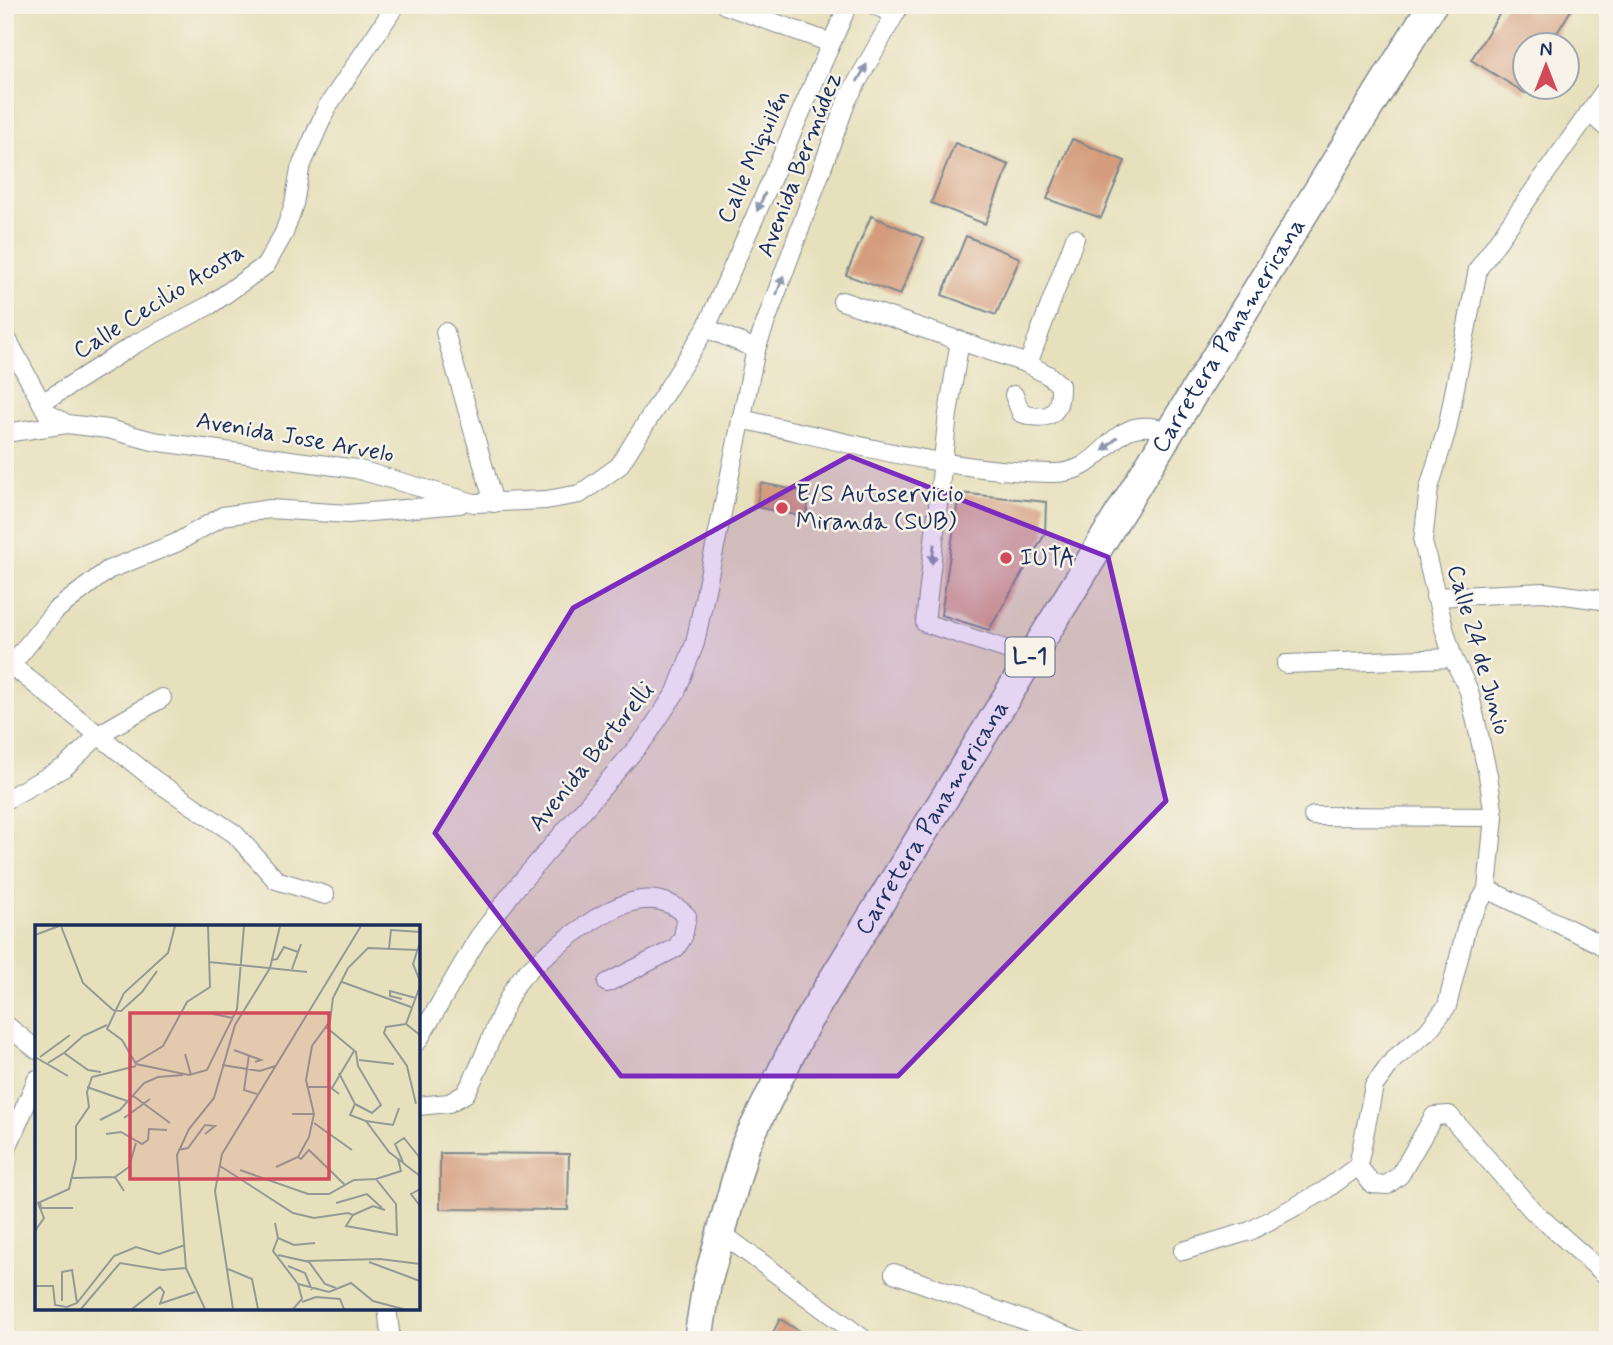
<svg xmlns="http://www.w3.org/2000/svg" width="1613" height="1345" font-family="Mynerve,sans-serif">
	<rect width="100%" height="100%" fill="#f7f3e8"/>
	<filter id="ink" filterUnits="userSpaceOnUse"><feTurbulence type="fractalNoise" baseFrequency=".0143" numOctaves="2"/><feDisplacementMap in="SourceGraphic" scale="14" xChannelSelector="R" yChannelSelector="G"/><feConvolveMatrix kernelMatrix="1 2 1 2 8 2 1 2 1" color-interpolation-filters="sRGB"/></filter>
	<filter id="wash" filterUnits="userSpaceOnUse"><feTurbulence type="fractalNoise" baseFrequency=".00686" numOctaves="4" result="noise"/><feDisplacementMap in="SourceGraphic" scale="28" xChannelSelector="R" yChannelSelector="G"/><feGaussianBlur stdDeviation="1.57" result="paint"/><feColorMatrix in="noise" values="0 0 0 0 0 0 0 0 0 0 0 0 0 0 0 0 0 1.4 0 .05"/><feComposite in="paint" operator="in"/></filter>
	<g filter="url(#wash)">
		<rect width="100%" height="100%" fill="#e7e0bc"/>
		<g id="blocks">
			<!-- building -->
			<g fill="#d49c7c">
				<path d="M1505,5H1574L1549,46H1525V93L1471,60Z"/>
				<path d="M1072,139L1125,161L1101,218L1047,199Z"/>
				<path d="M955,143L1009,165L985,224L931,203Z"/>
				<path d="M871,216L924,238L900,295L846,275Z"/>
				<path d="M966,236L1020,258L996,315L942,295Z"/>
				<path d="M761,483L810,493L806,517L756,507Z"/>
				<path d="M959,493L1046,502L1045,534L989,630L941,615Z"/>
				<path d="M440,1153L569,1154L568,1210L440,1209Z"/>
				<path d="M780,1319L813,1340H769Z"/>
			</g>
		</g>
	</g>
	<g filter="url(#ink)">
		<use href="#blocks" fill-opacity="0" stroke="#81888d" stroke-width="2"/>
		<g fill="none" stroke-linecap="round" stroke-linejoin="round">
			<!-- street casing -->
			<g stroke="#81888d" stroke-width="20">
				<g id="street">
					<path d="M725,5L831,43"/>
					<path d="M874,5L894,14"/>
					<path d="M1589,112L1608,129"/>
					<path d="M842,301L1028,364L1048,375L1060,385C1061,416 1048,422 1021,413L1014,395"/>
					<path d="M706,328L756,349"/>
					<path d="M445,332L494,503"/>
					<path d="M5,335L47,413L67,424L108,429L153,441L356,469L474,503L546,500L580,494L619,466L706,328L848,5"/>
					<path d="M960,340L948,414L925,623L1030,657"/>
					<path d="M1028,364L1075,238"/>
					<path d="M42,403L135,344L210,305L266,265L284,233L294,204L300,169L327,107L396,5"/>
					<path d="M741,419C842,441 946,471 1050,473C1112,475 1105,408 1171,432"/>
					<path d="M5,433L67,424"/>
					<path d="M1435,597L1544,592L1608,601"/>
					<path d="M1286,664L1453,658"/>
					<path d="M11,665L156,781L235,834L276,880L325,895"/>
					<path d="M5,673L55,611L108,570L176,543L223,516L270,509L348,514L460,504"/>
					<path d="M5,800L65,767L100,734L162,698"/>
					<path d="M1313,816L1494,817"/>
					<path d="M1487,889L1598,943L1608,951"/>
					<path d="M5,1024L37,1050"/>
					<path d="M418,1041L478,938L515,889L646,737L676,692L695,643L756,349L847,100L900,5"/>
					<path d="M418,1106L449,1103L465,1094C485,1061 495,1022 514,988C524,971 545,955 560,944C595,918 647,876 687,916L683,937L676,948L607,983"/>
					<path d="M5,1153L37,1079"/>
					<path d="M1358,1166L1372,1184L1387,1185L1400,1175L1434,1116L1449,1115L1533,1211L1608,1277"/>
					<path d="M720,1232L865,1340"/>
					<path d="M1183,1251L1250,1231L1324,1191L1358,1166L1374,1086L1394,1059L1427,1032L1447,1006L1467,925L1487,889L1494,817L1488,775L1469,691L1453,658L1444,628L1423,542L1429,488L1447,429L1478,269L1608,86"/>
					<path d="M894,1273L1079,1340"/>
					<path d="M387,1308L391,1340"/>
				</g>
			</g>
			<!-- primary casing -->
			<g stroke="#81888d" stroke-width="31">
				<g id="primary">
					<path id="s1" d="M698,1340L707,1283L746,1144L805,1025L1432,5"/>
				</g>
			</g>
			<!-- street -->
			<use href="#street" stroke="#fff" stroke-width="18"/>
			<!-- primary -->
			<use href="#primary" stroke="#fff" stroke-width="28"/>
		</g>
		<!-- one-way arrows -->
		<defs><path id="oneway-solid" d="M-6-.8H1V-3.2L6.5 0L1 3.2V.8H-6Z" transform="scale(1.75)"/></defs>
		<g fill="#8d97ae">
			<use href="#oneway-solid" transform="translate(862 73) rotate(-61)"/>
			<use href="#oneway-solid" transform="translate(761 202) rotate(114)"/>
			<use href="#oneway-solid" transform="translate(780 285) rotate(-70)"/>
			<use href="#oneway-solid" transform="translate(1110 444) rotate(137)"/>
			<use href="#oneway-solid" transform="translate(933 554) rotate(96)"/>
		</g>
	</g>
	<!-- marked area -->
	<path fill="#7b2cbf" fill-opacity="0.2" stroke="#7b2cbf" stroke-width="5" stroke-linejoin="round" d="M849,456L1108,557L1166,801L898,1076H621L435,833L573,608Z"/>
	<!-- markers -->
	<g fill="#d1495b" stroke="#f7f3e8" stroke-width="2.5">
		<circle cx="782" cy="508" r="7"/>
		<circle cx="1006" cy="558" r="7"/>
	</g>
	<g text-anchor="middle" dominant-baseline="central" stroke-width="5" stroke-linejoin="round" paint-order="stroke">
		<!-- shield labels -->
		<rect fill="#f7f3e8" stroke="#5d6a87" stroke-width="2" x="1005.5" y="637.5" width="49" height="39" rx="5"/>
		<g font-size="23" font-weight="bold" fill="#1b2f5e">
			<text x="1030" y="657">L-1</text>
		</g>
		<!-- street labels -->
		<g font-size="24" fill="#1b2f5e" stroke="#f7f3e8">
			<text transform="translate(754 157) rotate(-66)">Calle Miquilén</text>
			<text transform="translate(800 165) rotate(-69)">Avenida Bermúdez</text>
			<text transform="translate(159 302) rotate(-32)">Calle Cecilio Acosta</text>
			<text stroke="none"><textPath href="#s1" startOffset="1144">Carretera Panamericana</textPath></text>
			<text transform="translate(295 438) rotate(10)">Avenida Jose Arvelo</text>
			<text transform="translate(1478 650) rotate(74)">Calle 24 de Junio</text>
			<text transform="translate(592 757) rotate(-51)">Avenida Bertorelli</text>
			<text stroke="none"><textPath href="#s1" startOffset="578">Carretera Panamericana</textPath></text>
		</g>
		<!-- poi labels -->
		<g font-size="24" fill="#1b2f5e" stroke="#f7f3e8" text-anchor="start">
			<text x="796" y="494">E/S Autoservicio<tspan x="796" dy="28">Miranda (SUB)</tspan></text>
			<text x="1020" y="558">IUTA</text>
		</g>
	</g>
	<!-- overview -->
	<g transform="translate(35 925)">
		<rect width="385" height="385" fill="#e7e0bc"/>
		<path fill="none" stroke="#959996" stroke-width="2" d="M26,1L48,58L78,85L86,86L107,67L122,46M140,1L133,28L89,68L72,104L87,115L101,139L154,150L172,145L202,84L209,1M0,10L24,1M385,17L378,39L385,56M354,24L356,5L385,7M237,35L242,34L249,22L263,27M174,37L272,47M257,44L266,19M307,57L376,82M385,61L371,99L385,110M367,74L355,71V66L381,73M173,88L198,93M371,99L351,102L349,108L372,141L381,179M291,102L321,127L323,141L346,180L337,188L320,179L315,190L331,196L354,227L385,251M199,125L226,135L220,137M29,128L48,111L72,100M150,129L156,150M214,130L209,165L222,169M0,132L33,151M5,132L35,110M324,135L359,139M13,138L29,128L53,145L66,147M100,138L128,121L152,77L175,62L173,1M187,140L225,146L240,141M304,148L320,179M52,162L92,176M272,162H295L304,169M297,163L319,126M97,170L135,198M257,189H279M89,193L115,174M65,195L85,185L109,158L123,152L148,150M331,196L358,200L364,183M279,198L317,225M71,209L86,207L107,219L113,215L114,204L132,205M143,225L153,223L170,200L180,201L170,209M263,232L266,234L274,225L310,260M368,237L360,219L369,213L385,233M185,241L258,288L279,293L313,288L318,290L311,301L362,310L361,279L341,254L366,246L363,234M241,242L263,232L274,212L279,189L271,155L277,121L295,96L298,73L313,43L333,23L382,25M205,245L273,269H294L319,255L341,254M80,252L94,242L101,218M37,253L80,252L89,266M385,264L376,269L385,281M5,277L6,283H38M301,278L332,269L347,283M318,290L338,281L350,285M240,298L243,313L238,326L263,359M0,306L9,293L3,278L34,264L41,234V201L54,182L52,167L57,152L101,141M243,313L259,320L280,318M243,330L274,337L290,359L301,363M270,336L345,334L385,339M334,337L385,356M253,341L270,348L277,365M193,344L217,354L223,384M0,361H18L20,380L32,382L42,378L79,331L101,322L124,329L150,320M27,376V347L37,345L42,378M267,377L281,372L305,374L309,384M124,379L160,367M46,384L85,338L127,345L151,343M97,384L125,362L129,367L125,379M170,384L151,343L142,230L154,204L179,173L200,100L235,43L245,1M198,384L180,266L187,229L326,1M258,384L267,374L263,359L294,367L316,358L338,376L368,384"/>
		<path fill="#d1495b" fill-opacity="0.15" stroke="#d1495b" stroke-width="3.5" d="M95,88H294V254H95Z"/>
		<rect width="385" height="385" fill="none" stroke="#1b2f5e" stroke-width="3.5"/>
	</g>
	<!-- margin -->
	<rect width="1613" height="1345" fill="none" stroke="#f7f3e8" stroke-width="28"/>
	<!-- north arrow -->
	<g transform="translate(1546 66)"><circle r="33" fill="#f7f3e8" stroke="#9fa5b1" stroke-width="2"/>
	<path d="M0-5L12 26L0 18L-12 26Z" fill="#d1495b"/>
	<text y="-10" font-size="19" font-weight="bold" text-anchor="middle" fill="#1b2f5e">N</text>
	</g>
</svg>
